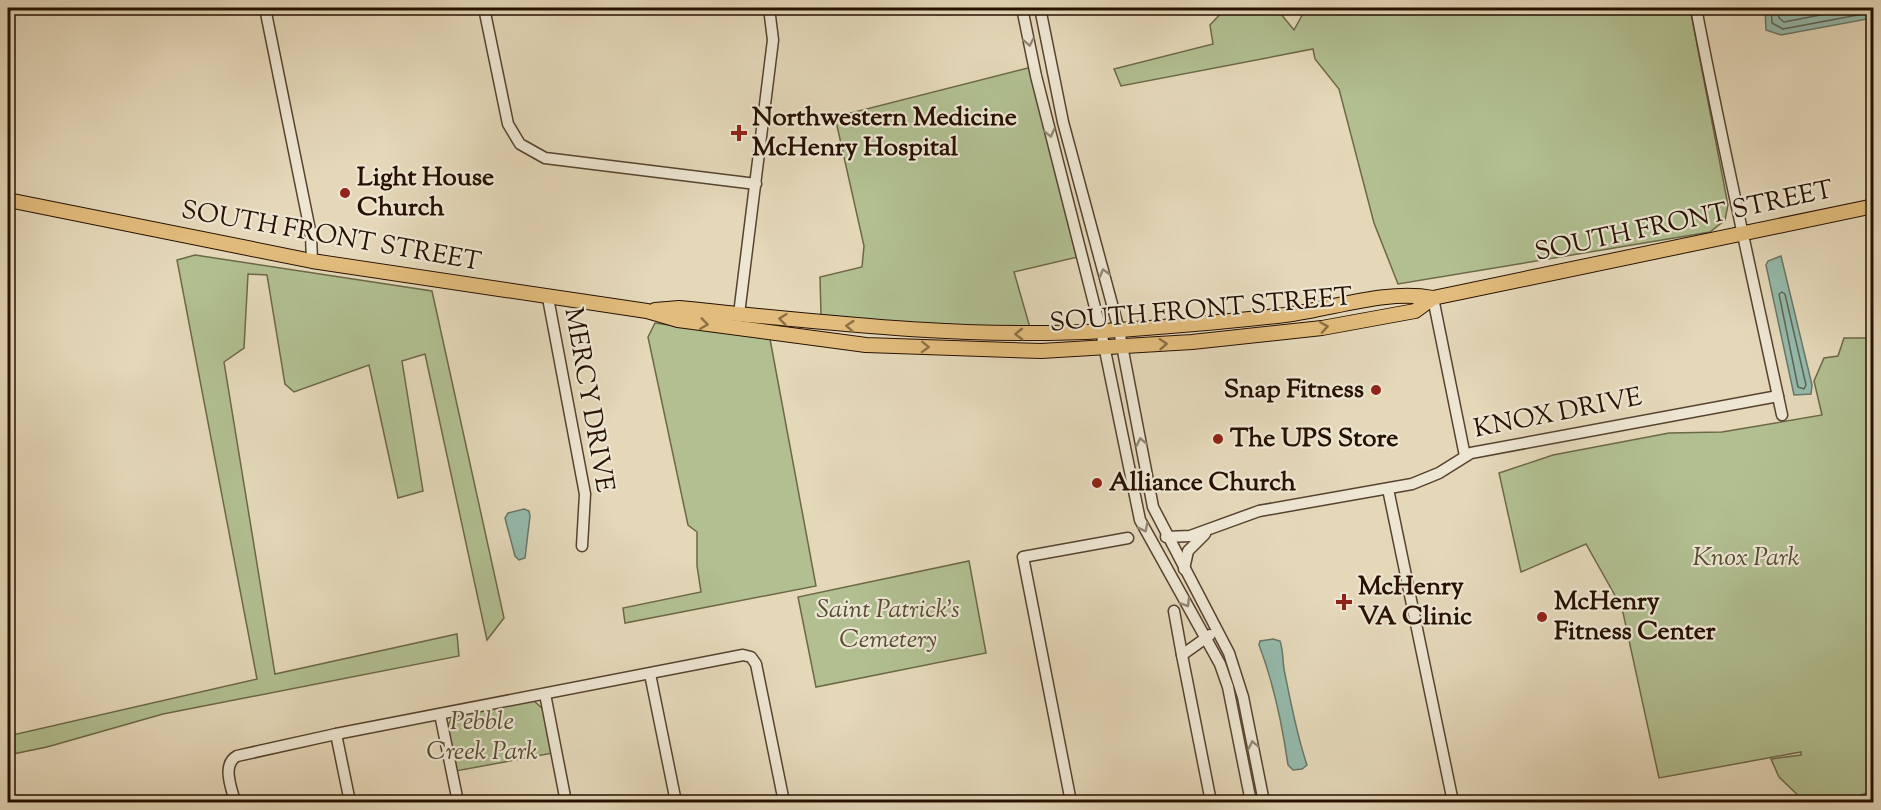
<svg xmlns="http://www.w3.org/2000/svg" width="1881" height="810" font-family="'Sorts Mill Goudy',serif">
	<rect width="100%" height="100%" fill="#e4d8b9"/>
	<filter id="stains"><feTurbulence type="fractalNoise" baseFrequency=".00333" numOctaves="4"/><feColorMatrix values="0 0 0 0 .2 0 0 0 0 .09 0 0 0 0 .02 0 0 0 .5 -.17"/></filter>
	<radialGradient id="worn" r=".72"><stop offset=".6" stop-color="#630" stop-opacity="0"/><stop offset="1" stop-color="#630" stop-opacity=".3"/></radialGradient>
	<!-- green -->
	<g fill="#b1bf91" stroke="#6c6848" stroke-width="1.5">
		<path d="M1226,8H1276L1294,30L1306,8H1690L1728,205L1725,220L1710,232L1398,284L1374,223L1339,89L1315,59L1313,49L1121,86L1114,69L1213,44L1210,25Z"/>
		<path d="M1032,67L1082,256L1014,272L1031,331L980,332L821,315L820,277L862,267L864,246L835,117Z"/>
		<path d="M195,255L432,291L504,618L487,640L425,354L402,361L423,491L398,498L369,365L294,392L285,384L267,275L248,274L244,348L224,362L275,674L457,634L459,656L163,714L47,747L8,755V736L257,679L177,260Z"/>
		<path d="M655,323L770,339L816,586L625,623L623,608L701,592L697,566V532L688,525L648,337Z"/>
		<path d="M1844,338H1865L1873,341V791L1839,802H1805L1779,777L1771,759L1801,755V752L1659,778L1622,608L1586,544L1521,572L1499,473L1553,455L1669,433L1722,432L1822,415L1814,381L1824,358L1838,356Z"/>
		<path d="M969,561L986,653L816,687L798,597Z"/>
		<path d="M534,701L543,709L553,753L456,771L447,727L453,716Z"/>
	</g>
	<!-- water -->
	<g fill="#95baac" stroke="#697667" stroke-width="1.5">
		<path d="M1765,8H1873V18L1781,35L1766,30Z"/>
		<path d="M1781,256L1812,385L1811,394L1794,395L1766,265L1768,261Z"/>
		<path d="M524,509L529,511L530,516L525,558L519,560L515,556L505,518L508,513Z"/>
		<path d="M1273,639L1280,641C1284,653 1282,662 1285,674C1291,704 1297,736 1307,765L1302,769L1293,770L1288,765C1282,723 1274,684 1259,645L1260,641Z"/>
	</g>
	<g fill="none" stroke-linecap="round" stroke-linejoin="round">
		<!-- shore -->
		<g stroke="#5e6556" stroke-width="1.5">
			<path d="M1771,8L1772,23L1783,29L1874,12"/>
			<path d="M1778,8L1779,18L1784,22L1857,8"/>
			<path d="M1782,292L1785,294L1806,385L1804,389L1798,387L1779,294Z"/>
		</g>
		<!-- minor casing -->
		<g stroke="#56422e" stroke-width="13">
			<g id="minor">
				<path d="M265,8L311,235L312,261"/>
				<path d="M484,8L508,124L520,144L545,158L756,184"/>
				<path d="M1022,8L1036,76L1101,331L1140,520L1220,664L1228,687L1251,802"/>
				<path d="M1040,8L1063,122L1119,330L1153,507L1229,653L1243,697L1264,802"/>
				<path d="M1696,8C1722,144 1753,279 1782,415"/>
				<path d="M548,298L585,494L582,546"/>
				<path d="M1433,298L1465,456"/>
				<path d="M739,314L773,40L769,8"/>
				<path d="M1388,489L1453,802"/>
				<path d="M1166,537L1190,536L1259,511L1412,484L1439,473L1471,453L1778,396"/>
				<path d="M1184,569L1188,551L1205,534"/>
				<path d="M1174,611L1182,655"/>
				<path d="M1210,635L1182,655L1211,802"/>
				<path d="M650,674L676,802"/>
				<path d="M545,694L566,802"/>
				<path d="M440,714L458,802"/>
				<path d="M336,734L350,802"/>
				<path d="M235,802C232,789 221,765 237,756L336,734L743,655L751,657L756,664L784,802"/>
				<path d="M1071,802L1023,557L1128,538"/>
			</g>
		</g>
		<!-- major casing -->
		<g stroke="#261000" stroke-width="16">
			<g id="major">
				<path d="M8,200L312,261L647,311L678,320L866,345L1041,351L1192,342L1322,328L1415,311L1433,298"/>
				<path d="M655,310L679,308C820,322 962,339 1104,331C1165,327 1225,322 1285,315C1333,309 1386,289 1433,298L1874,206"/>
			</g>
		</g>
		<!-- minor -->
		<use href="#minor" stroke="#ede6d2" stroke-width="10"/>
		<!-- major -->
		<use href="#major" stroke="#e2bc7c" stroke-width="14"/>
	</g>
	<!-- one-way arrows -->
	<defs><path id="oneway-chevron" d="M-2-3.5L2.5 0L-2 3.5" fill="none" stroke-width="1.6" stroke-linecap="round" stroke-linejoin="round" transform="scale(1.5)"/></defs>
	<g stroke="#938674">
		<use href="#oneway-chevron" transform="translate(1029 42) rotate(79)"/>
		<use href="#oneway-chevron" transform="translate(1050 133) rotate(76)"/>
		<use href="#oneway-chevron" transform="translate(1104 273) rotate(-105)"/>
		<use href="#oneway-chevron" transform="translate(1141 442) rotate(-101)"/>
		<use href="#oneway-chevron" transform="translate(1144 528) rotate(63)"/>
		<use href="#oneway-chevron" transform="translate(1186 603) rotate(59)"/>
		<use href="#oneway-chevron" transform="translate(1253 745) rotate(-101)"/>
	</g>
	<g stroke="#8d6f44">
		<use href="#oneway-chevron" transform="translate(783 319) rotate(-174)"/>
		<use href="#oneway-chevron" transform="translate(704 324) rotate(8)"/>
		<use href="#oneway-chevron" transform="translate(850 326) rotate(-177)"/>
		<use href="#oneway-chevron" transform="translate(1324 327) rotate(-9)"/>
		<use href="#oneway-chevron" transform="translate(1019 334) rotate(179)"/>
		<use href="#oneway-chevron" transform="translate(1163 344) rotate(-4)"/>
		<use href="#oneway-chevron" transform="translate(925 347) rotate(2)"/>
	</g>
	<!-- markers -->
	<g fill="#8f2418" stroke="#ede6d2" stroke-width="2">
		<path d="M736 124h6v6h6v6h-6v6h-6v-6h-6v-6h6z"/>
		<circle cx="345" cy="193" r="6"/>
		<circle cx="1376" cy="390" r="6"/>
		<circle cx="1218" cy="439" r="6"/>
		<circle cx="1097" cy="483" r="6"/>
		<path d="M1341 593h6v6h6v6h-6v6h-6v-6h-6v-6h6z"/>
		<circle cx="1542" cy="617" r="6"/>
	</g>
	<g text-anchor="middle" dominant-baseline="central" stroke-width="4.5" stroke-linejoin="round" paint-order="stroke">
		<!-- poi labels -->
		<g font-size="26" font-weight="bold" fill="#261000" stroke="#ede6d2" text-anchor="start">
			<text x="752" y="118">Northwestern Medicine<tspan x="752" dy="30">McHenry Hospital</tspan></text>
			<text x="357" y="178">Light House<tspan x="357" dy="30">Church</tspan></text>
			<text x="1364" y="390" text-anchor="end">Snap Fitness</text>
			<text x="1230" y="439">The UPS Store</text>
			<text x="1109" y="483">Alliance Church</text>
			<text x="1358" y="587">McHenry<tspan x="1358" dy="30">VA Clinic</tspan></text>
			<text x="1554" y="602">McHenry<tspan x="1554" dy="30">Fitness Center</tspan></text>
		</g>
		<!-- street labels -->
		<g font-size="26" fill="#261000" stroke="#ede6d2">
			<text transform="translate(1684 222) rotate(-12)">SOUTH FRONT STREET</text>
			<text transform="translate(331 237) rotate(10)">SOUTH FRONT STREET</text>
			<text transform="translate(1201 311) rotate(-5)">SOUTH FRONT STREET</text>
			<text transform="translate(588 400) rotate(80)">MERCY DRIVE</text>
			<text transform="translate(1558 414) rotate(-11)">KNOX DRIVE</text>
		</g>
		<!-- park labels -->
		<g font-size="26" font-style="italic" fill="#574d33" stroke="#ede6d2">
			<text x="1746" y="558">Knox Park</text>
			<text x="888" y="610">Saint Patrick's<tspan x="888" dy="30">Cemetery</tspan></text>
			<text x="482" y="722">Pebble<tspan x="482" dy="30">Creek Park</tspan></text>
		</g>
	</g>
	<!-- margin -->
	<rect width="1881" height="810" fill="none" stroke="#e4d8b9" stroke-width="30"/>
	<rect x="9" y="9" width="1863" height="792" fill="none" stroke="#261000" stroke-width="3"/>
	<rect x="15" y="15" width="1851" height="780" fill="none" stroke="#261000" stroke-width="1.5"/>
	<rect width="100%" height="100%" filter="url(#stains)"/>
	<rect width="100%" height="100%" fill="url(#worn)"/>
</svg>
